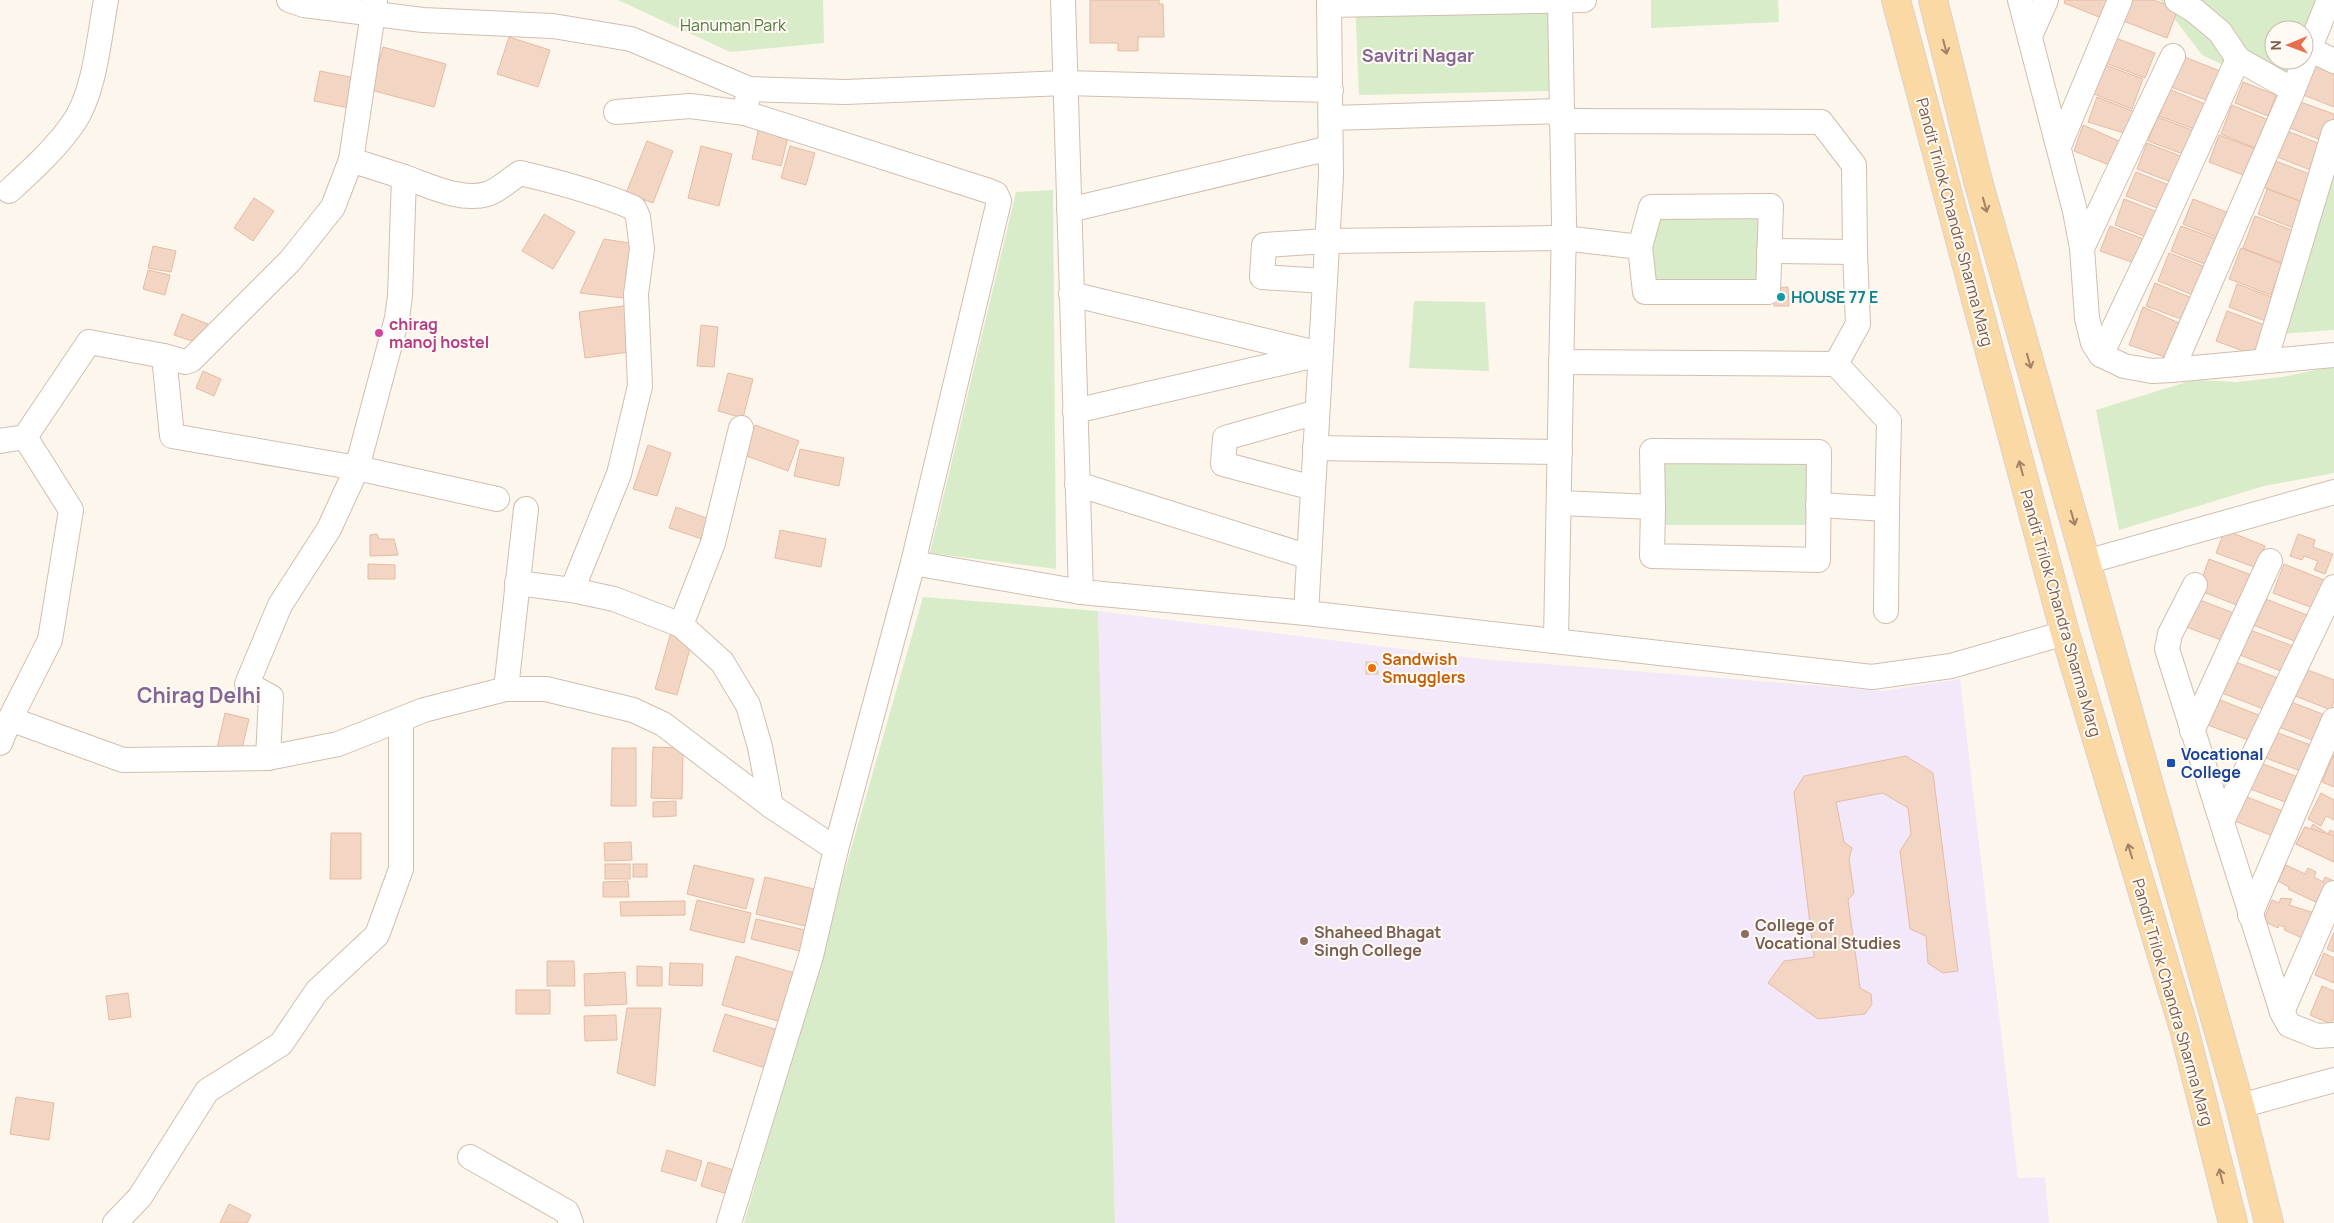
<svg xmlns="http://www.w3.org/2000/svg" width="2334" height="1223" font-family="Manrope,sans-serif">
	<rect width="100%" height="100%" fill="#fdf6ec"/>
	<!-- education -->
	<path fill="#f3e8fa" d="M1098,611L1482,659L1884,691L1960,679L2018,1178L2045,1177L2049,1223H1115Z"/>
	<!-- green -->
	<g fill="#d8ecc9">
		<path d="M618,0H823L824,43L730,52Z"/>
		<path d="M1355,0H1550L1549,91L1359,95Z"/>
		<path d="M1651,0H1778L1779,22L1651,28Z"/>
		<path d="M2160,0H2320L2304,43V30H2274V60H2297L2289,81L2255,80L2202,55Z"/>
		<path d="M2334,139V330L2263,335Z"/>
		<path d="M1053,190L1056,569L930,553L1016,192Z"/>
		<path d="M1771,206V281L1651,282V207Z"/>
		<path d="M1414,301L1485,302L1489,371L1409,368Z"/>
		<path d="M2334,366V473L2264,486L2119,530L2096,410L2193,380L2237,382L2282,377Z"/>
		<path d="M1652,451L1819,452L1823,525H1654Z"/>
		<path d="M923,597L1098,611L1115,1223H744Z"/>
	</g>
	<!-- building -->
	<g fill="#f3d5c3" stroke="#e6bba3">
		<path d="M1090,0H1159V4H1163L1164,37H1138V51H1118V43H1090Z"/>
		<path d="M2065,0H2112L2104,19L2064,3Z"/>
		<path d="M2128,0H2153L2178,9L2167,38L2121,20Z"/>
		<path d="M509,37L550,50L538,87L497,74Z"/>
		<path d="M2113,37L2155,53L2145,78L2103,62Z"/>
		<path d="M383,47L446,64L434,107L371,90Z"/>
		<path d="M2182,56L2225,73L2214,103L2171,87Z"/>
		<path d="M2309,60L2334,70V107L2296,92Z"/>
		<path d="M2100,63L2143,79L2132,109L2089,92Z"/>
		<path d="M320,71L360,79L354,109L314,101Z"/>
		<path d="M2243,82L2276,95L2268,116L2235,103Z"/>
		<path d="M2169,89L2210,106L2200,131L2159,116Z"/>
		<path d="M2097,97L2135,112L2124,133L2088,122Z"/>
		<path d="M2295,100L2334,114V121L2326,142L2285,126Z"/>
		<path d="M2232,105L2271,121L2260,150L2221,134Z"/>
		<path d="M2157,117L2200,133L2191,157L2148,141Z"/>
		<path d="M760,122L790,129L781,166L752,159Z"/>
		<path d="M2083,125L2121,142L2112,166L2074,151Z"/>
		<path d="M2282,129L2323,145L2313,171L2272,155Z"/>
		<path d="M2219,135L2261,151L2251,178L2209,162Z"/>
		<path d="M647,141L673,151L653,203L626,193Z"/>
		<path d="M2147,143L2188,159L2179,185L2137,169Z"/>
		<path d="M701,146L732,154L719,206L688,198Z"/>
		<path d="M790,146L815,153L806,185L781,178Z"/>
		<path d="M2273,160L2315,176L2305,203L2263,187Z"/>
		<path d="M2136,172L2174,187L2165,211L2126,196Z"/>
		<path d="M2267,189L2305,203L2296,229L2258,214Z"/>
		<path d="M254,198L274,211L253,241L234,228Z"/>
		<path d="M2124,199L2163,214L2154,240L2115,225Z"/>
		<path d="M2193,199L2234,215L2224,240L2183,224Z"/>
		<path d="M544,214L575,232L553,269L522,251Z"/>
		<path d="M2255,216L2297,232L2285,264L2243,248Z"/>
		<path d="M2110,226L2146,240L2137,264L2100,251Z"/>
		<path d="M2181,226L2225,242L2215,268L2171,251Z"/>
		<path d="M604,239L635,244L632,299L580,293Z"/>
		<path d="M153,246L176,251L171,272L148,268Z"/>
		<path d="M2241,248L2282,264L2271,295L2229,279Z"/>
		<path d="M2169,253L2214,270L2203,299L2158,281Z"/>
		<path d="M148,270L170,275L165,295L143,289Z"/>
		<path d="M2155,283L2197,300L2189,322L2146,306Z"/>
		<path d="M2237,284L2277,299L2268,322L2229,307Z"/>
		<path d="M1788,287L1789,306H1774L1772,288Z"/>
		<path d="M630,305L636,351L585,358L579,312Z"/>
		<path d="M2143,307L2186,326L2171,359L2129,345Z"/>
		<path d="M2227,311L2265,325L2254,355L2216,341Z"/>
		<path d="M182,314L208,324L201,344L174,335Z"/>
		<path d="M701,325L718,327L714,367L697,366Z"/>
		<path d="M203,371L221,379L214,396L196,388Z"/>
		<path d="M728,373L753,379L743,418L718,411Z"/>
		<path d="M755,425L799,441L788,471L744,455Z"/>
		<path d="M648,445L671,453L657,496L633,489Z"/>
		<path d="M800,449L844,458L839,486L794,476Z"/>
		<path d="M676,507L712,520L705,540L669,528Z"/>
		<path d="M780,530L826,539L821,567L775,558Z"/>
		<path d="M2225,530L2265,546L2257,568L2216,553Z"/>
		<path d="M377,534L379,539H394L398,555L370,556V535Z"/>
		<path d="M2298,534L2315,540L2313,547L2333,554L2325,574L2314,570L2318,561L2304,556L2302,560L2290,556Z"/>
		<path d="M2209,559L2254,576L2242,607L2198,590Z"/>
		<path d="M368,564L395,565V579H368Z"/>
		<path d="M2284,564L2324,580L2313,608L2273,593Z"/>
		<path d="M2192,597L2239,615L2229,643L2181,625Z"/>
		<path d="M2263,598L2307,615L2297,642L2253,625Z"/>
		<path d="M2250,630L2293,646L2283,672L2240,655Z"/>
		<path d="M671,632L693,638L677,695L655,689Z"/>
		<path d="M2233,661L2278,678L2266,710L2222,693Z"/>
		<path d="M1366,662H1377L1378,674H1366Z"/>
		<path d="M2300,667L2334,680V701L2331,710L2290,694Z"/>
		<path d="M2215,698L2261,716L2251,741L2205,724Z"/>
		<path d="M2286,700L2325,715L2315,741L2276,726Z"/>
		<path d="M225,713L249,719L241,753L217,748Z"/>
		<path d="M2273,731L2316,747L2306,773L2263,757Z"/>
		<path d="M653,747L683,748L682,799L651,798Z"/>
		<path d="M612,748H636V806H611Z"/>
		<path d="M2334,754V787L2322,782Z"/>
		<path d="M1906,756L1933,773L1958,971L1943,973L1928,963L1926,936L1910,929L1900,851L1911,834L1908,808L1883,793L1836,802L1844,842L1852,848L1849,859L1854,893L1848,900L1860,988L1871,994L1872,1004L1865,1014L1818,1019L1768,983L1784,961L1814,957L1794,792L1804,776Z"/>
		<path d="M2258,762L2303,779L2293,805L2248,788Z"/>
		<path d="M2321,793L2334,800V820L2326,816L2321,826L2308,819Z"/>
		<path d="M2242,795L2288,813L2278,838L2232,820Z"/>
		<path d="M676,801V816L653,817V802Z"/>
		<path d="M2313,824L2328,834L2330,830L2334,832V862L2296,844L2305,827L2310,830Z"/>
		<path d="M2305,827L2334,836V862L2296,844Z"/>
		<path d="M331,833H361V879H330Z"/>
		<path d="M631,842L632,860L605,861L604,843Z"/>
		<rect x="605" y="864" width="25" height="15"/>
		<rect x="633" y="864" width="14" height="13"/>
		<path d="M694,865L754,879L746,909L687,894Z"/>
		<path d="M2286,865L2305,874L2308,868L2316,872L2314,877L2323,882L2325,877L2332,880L2320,904L2288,889L2289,887L2278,881Z"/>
		<path d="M765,877L814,889L805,926L756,914Z"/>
		<path d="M628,881L629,897H603V882Z"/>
		<path d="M2281,898L2292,899L2289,905L2318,914L2307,940L2284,930L2285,927L2279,925L2278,928L2263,921L2272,900L2279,903Z"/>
		<path d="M697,900L751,913L744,943L690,930Z"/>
		<path d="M685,901V915L621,916L620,902Z"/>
		<path d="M756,919L805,930L800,951L751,939Z"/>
		<path d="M2334,932V952L2327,949Z"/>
		<path d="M2324,953L2334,958V983L2315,975Z"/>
		<path d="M736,956L795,973L781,1022L722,1005Z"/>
		<path d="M547,961H574L575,986H547Z"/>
		<path d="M670,963L703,964L702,986L669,985Z"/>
		<path d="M637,966L662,967V986H637Z"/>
		<path d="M625,972L627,1004L585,1006L584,974Z"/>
		<path d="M2322,986L2334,991V1018L2331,1024L2310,1015Z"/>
		<rect x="516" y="990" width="34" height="24"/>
		<path d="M128,993L131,1017L109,1020L106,996Z"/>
		<path d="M627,1008H661L655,1086L617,1073Z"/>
		<path d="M725,1014L778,1030L765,1068L713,1051Z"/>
		<path d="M616,1015L617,1040L585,1041L584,1016Z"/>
		<path d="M16,1097L54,1103L49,1140L10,1134Z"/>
		<path d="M667,1150L702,1161L696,1181L661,1171Z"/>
		<path d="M708,1162L740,1172L734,1196L701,1186Z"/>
		<path d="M229,1204L251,1215L247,1223H220Z"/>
	</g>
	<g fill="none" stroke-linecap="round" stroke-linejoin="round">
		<!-- minor casing -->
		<g stroke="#d1beb0" stroke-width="26">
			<g id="minor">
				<path d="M289,0L304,5L423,20L553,26L631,39L749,89L845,92L1065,83L1331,90"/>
				<path d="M1063,0L1081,592"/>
				<path d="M2020,0L2075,211L2082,248L2087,318L2093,343L2101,355L2124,366L2152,371L2172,370L2291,95L2329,0"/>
				<path d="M2177,0L2195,11L2220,32L2238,59L2293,90"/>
				<path d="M1329,5L1584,0"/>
				<path d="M2030,36L2046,0"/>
				<path d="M2309,49L2334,61"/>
				<path d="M616,112L690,106L745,113"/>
				<path d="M1331,118L1561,111"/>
				<path d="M1561,121L1821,122L1854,165L1855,252L1769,251"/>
				<path d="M2059,146L2120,0"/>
				<path d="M404,177C428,185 461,202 487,194C498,191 510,179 520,173C559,182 597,192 634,208L638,217L642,249L636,294L640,386L619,474L572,590"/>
				<path d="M9,191C31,171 55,149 72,125C95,94 99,37 106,0"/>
				<path d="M1069,210L1330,148"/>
				<path d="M2082,248L2173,56"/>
				<path d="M1325,281L1262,277L1264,245L1327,241L1563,238L1640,247L1645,292H1768L1771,206L1651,207L1640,247"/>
				<path d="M1071,294L1320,354"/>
				<path d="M2101,355L2154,244L2238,59"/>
				<path d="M164,356L172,436L357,468L497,499"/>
				<path d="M2265,361L2334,132"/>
				<path d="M1561,362L1836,364L1858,324L1855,252"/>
				<path d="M2172,370L2334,355"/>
				<path d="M1075,411L1316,355"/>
				<path d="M741,428L713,543L681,625L722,662L748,705L760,747L771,806"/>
				<path d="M25,437L71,510L50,640L10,719L123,760L268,758L338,744L424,710L506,689H546L633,710L663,724L771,806L836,849"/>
				<path d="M0,441L25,437L89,342L164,356L185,362L191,360L290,261L333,207L351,160L375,0"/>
				<path d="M1315,448L1560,452"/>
				<path d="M1077,484L1309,557"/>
				<path d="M1313,488L1223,464L1225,438L1317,412"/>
				<path d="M1559,503L1653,507L1652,556L1818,560L1819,452L1652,451L1653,507"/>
				<path d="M1818,505L1887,509L1889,421L1836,364"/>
				<path d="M2086,562L2334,492"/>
				<path d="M913,563L1081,592L1306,613L1872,677L1951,666L2065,633"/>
				<path d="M517,583L572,590L614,599L681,625"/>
				<path d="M2195,585L2170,634L2167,649L2282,1012L2289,1025L2317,1036L2334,1035"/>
				<path d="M1886,611L1887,509"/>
				<path d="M1306,613L1331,176L1329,0"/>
				<path d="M1556,640L1564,222L1560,0"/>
				<path d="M506,689L526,509"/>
				<path d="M2192,731L2270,561"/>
				<path d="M0,743L10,719"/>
				<path d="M268,758L271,697L247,684L280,605L329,529L357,468L397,318L400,296L404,177L351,160"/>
				<path d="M2222,821L2334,587"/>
				<path d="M2250,915L2334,720"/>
				<path d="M2282,1012L2334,893"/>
				<path d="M2240,1106L2334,1080"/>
				<path d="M470,1157L567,1212L571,1223"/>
				<path d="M115,1223L140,1197L207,1091L281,1044L317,991L377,935L401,869V720"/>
				<path d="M729,1223L811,956L836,849L913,563L999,201L996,194L989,191L745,113L749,89"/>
			</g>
		</g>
		<!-- major casing -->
		<g stroke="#dad1cd" stroke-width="30">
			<g id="major">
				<path d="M1896,0L2065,633L2184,1029L2233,1223"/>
				<path d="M1933,0L1978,181L2240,1106L2269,1223"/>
			</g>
		</g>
		<!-- minor -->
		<use href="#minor" stroke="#fff" stroke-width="24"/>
		<!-- major -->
		<use href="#major" stroke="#fbd9a5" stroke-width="28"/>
	</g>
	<!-- one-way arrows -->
	<defs><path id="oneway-shaft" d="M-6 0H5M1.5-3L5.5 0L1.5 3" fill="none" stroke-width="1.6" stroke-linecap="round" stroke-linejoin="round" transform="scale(1.25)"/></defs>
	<g stroke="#a18267">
		<use href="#oneway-shaft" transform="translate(1945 47) rotate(76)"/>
		<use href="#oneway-shaft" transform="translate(1985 205) rotate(74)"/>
		<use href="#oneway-shaft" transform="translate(2029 361) rotate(74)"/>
		<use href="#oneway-shaft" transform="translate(2021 468) rotate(-105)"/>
		<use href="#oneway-shaft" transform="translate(2073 518) rotate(74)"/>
		<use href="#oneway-shaft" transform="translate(2130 851) rotate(-107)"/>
		<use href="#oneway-shaft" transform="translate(2221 1176) rotate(-104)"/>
	</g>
	<!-- markers -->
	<circle fill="#0f9aa8" stroke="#fffaf3" stroke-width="2" cx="1781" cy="297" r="5"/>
	<circle fill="#d1479c" stroke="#fffaf3" stroke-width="2" cx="379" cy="333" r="5"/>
	<circle fill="#e8710a" stroke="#fffaf3" stroke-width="2" cx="1372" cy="668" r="5"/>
	<rect fill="#1a4fb4" stroke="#fffaf3" stroke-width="2" x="2166" y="758" width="10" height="10" rx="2.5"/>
	<g fill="#8d6e63" stroke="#fffaf3" stroke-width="2">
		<circle cx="1745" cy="934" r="5"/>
		<circle cx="1304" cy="941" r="5"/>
	</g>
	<g text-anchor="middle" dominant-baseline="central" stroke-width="4" stroke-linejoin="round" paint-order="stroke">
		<!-- park labels -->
		<g font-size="16" fill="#537a41" stroke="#fffaf3">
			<text x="733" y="25">Hanuman Park</text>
		</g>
		<!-- street labels -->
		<g font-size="16" fill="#7a5c4d" stroke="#fffaf3">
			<text transform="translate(1955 222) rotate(75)">Pandit Trilok Chandra Sharma Marg</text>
			<text transform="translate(2061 613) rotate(74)">Pandit Trilok Chandra Sharma Marg</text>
			<text transform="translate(2173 1002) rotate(74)">Pandit Trilok Chandra Sharma Marg</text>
		</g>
		<!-- culture labels -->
		<g font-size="16" font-weight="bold" fill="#0d838f" stroke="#fffaf3" text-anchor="start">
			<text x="1791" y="297">HOUSE 77 E</text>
		</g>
		<!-- hotel labels -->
		<g font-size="16" font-weight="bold" fill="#b23c85" stroke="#fffaf3" text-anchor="start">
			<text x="389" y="324">chirag<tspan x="389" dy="18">manoj hostel</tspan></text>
		</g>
		<!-- food labels -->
		<g font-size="16" font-weight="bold" fill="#c56008" stroke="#fffaf3" text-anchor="start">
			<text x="1382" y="659">Sandwish<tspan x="1382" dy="18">Smugglers</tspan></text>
		</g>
		<!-- transit labels -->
		<g font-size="16" font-weight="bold" fill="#164399" stroke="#fffaf3" text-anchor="start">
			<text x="2181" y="754">Vocational<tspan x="2181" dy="18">College</tspan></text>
		</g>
		<!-- education labels -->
		<g font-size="16" font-weight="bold" fill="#785e54" stroke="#fffaf3" text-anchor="start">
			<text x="1755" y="925">College of<tspan x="1755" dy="18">Vocational Studies</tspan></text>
			<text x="1314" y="932">Shaheed Bhagat<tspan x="1314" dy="18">Singh College</tspan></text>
		</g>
		<!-- neighbourhood labels -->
		<g font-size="18" font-weight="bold" fill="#846695" stroke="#fffaf3">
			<text x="1418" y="55">Savitri Nagar</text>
		</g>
		<!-- district labels -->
		<g font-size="21" font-weight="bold" fill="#846695" stroke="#fffaf3">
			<text x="199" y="695">Chirag Delhi</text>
		</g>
	</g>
	<!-- north arrow -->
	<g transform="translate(2289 45) rotate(269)"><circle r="24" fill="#fffaf3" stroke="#cabbb1"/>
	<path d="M0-4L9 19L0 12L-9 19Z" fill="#e76f51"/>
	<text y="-8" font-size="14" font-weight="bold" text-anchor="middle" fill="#7a5c4d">N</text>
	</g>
</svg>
